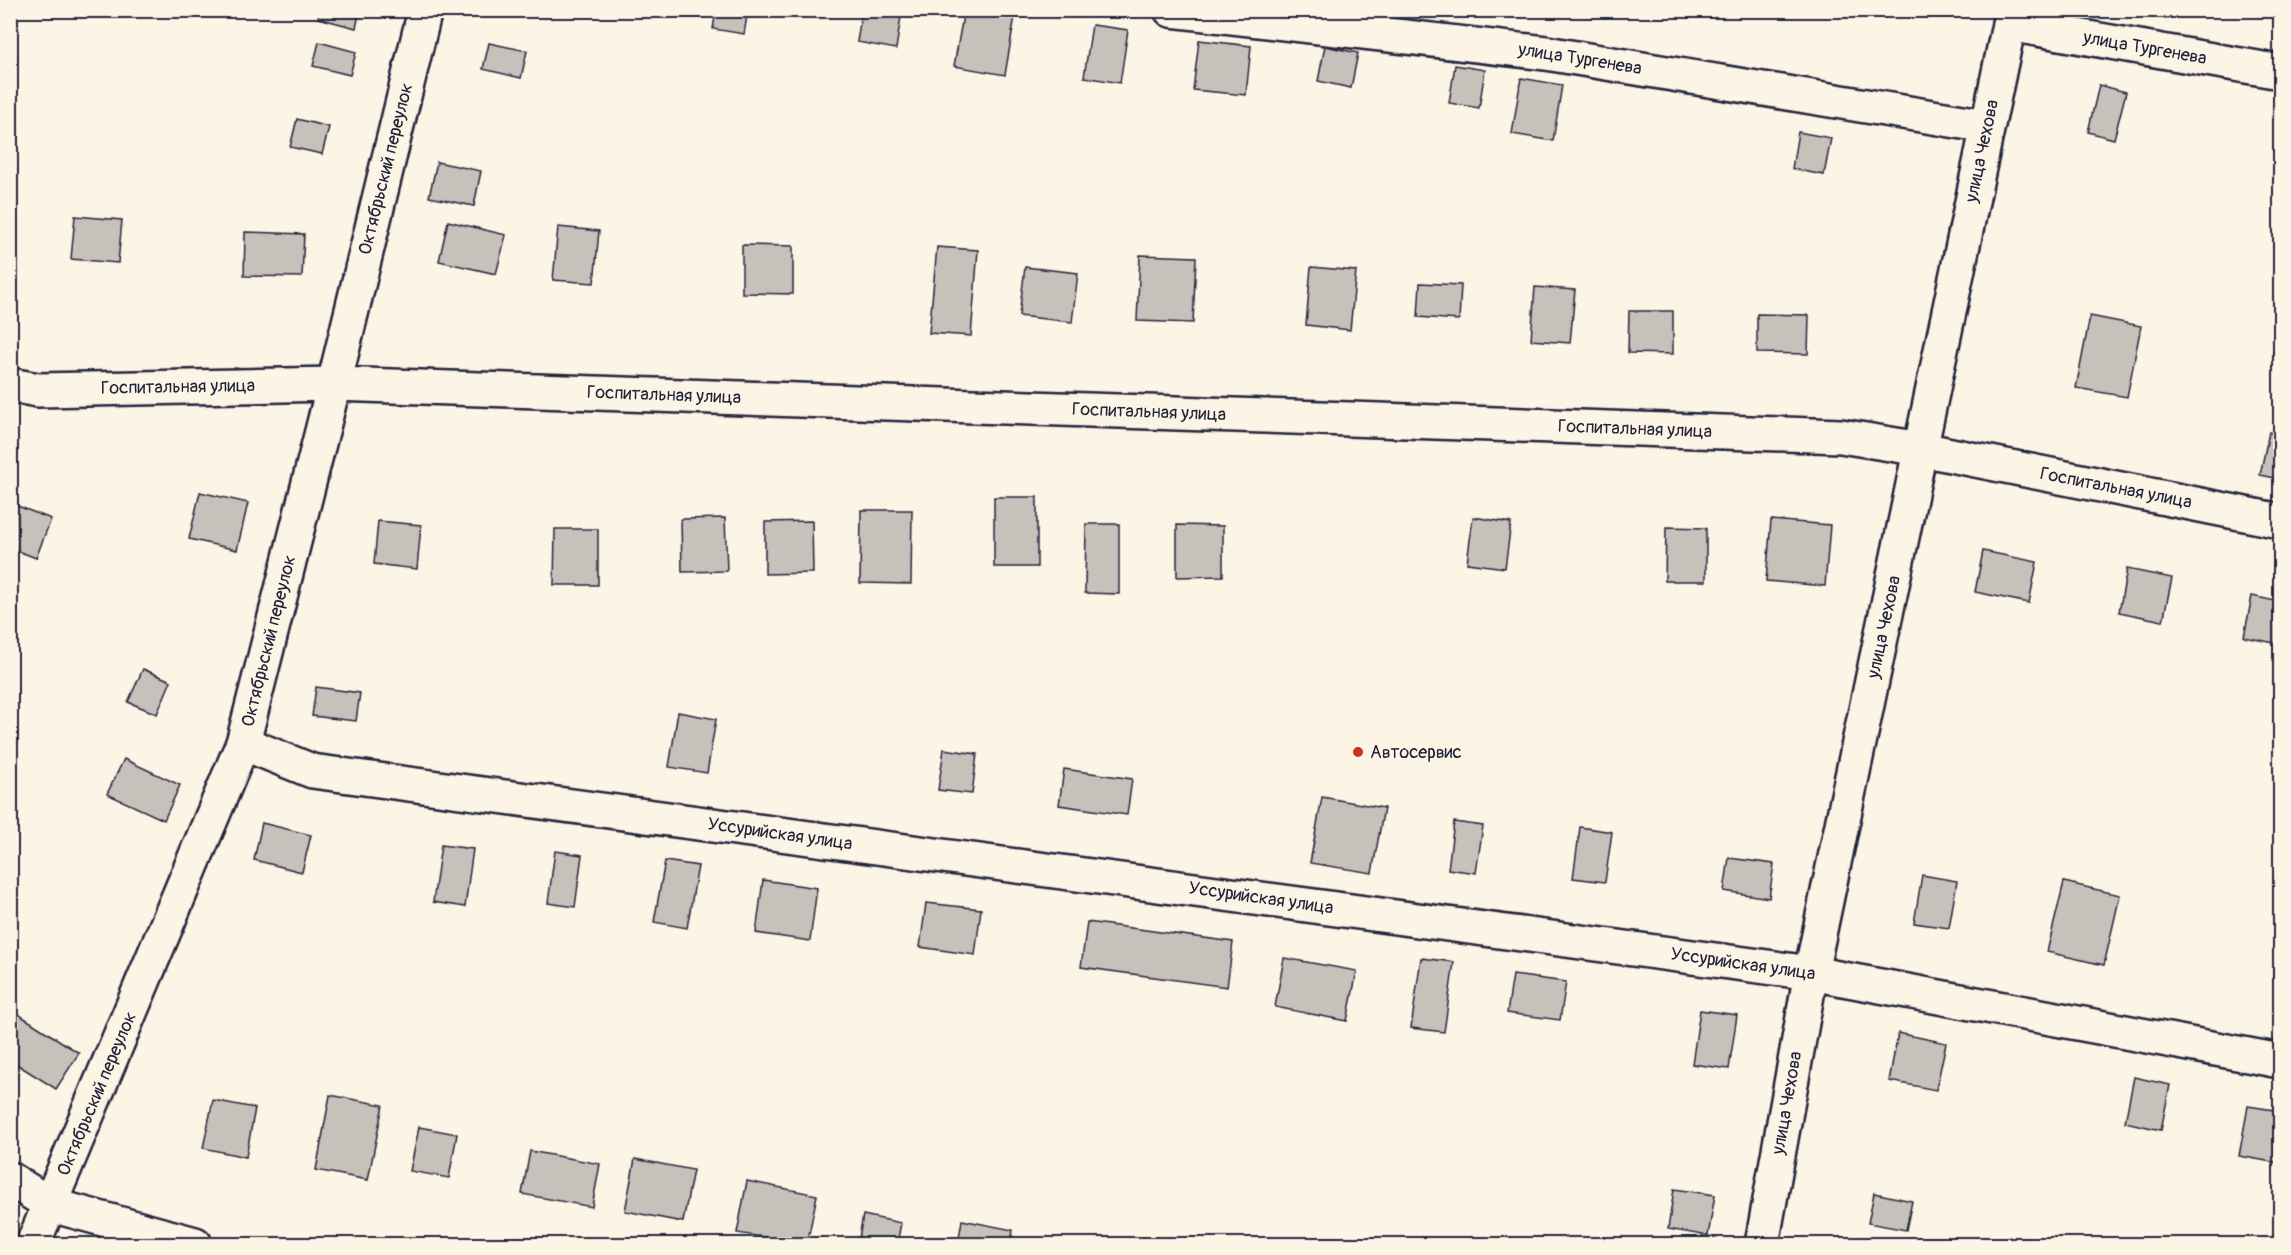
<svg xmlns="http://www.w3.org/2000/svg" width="2291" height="1255" font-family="Pangolin,sans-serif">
	<rect width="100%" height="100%" fill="#fcf5e5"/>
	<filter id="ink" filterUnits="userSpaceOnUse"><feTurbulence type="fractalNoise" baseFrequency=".0167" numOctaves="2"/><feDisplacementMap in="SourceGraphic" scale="12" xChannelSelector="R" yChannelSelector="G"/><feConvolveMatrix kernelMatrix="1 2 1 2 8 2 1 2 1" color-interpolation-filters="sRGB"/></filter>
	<g filter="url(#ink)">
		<!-- building -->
		<g fill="#c6c1bb" stroke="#22223b" stroke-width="1.5">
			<path d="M320,10H360L356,28L318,18Z"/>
			<path d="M716,10H748L744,34L713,29Z"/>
			<path d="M862,10H902L896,49L857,42Z"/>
			<path d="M964,10H980L1015,16L1005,75L954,66Z"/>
			<path d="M1092,25L1128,30L1120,83L1084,77Z"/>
			<path d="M1199,40L1251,46L1246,95L1193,90Z"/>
			<path d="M319,42L356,52L350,75L313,66Z"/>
			<path d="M489,43L527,51L521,78L483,69Z"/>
			<path d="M1325,46L1358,53L1351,88L1318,81Z"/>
			<path d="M1455,65L1485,70L1479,108L1449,103Z"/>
			<path d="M1521,78L1562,85L1553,141L1512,134Z"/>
			<path d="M2099,85L2126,92L2114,139L2088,132Z"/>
			<path d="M297,119L329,127L322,154L290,147Z"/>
			<path d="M1798,132L1831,138L1824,175L1792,169Z"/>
			<path d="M437,162L481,171L474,206L429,197Z"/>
			<path d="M2280,171V192L2277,191Z"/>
			<path d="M75,216L122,220L118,263L71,259Z"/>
			<path d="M448,221L506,235L496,274L439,261Z"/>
			<path d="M558,227L599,231L594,283L553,280Z"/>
			<path d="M245,232L304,234L302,277L244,276Z"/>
			<path d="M742,245L793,246V294L742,293Z"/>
			<path d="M937,247L978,250L971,336L929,333Z"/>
			<path d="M1140,255L1196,257L1193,323L1137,321Z"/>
			<path d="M1025,267L1078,273L1072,322L1019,316Z"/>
			<path d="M1311,267L1356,271L1350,330L1306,325Z"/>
			<path d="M1420,283L1461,285L1459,320L1418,317Z"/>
			<path d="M1535,287L1575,290L1570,343L1531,340Z"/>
			<path d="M1629,311H1673V354L1628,353Z"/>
			<path d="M1757,314L1809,315L1808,354L1757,353Z"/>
			<path d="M2090,316L2141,326L2127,397L2076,388Z"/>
			<path d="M2269,432L2280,435V479L2260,475Z"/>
			<path d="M200,492L248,503L237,550L189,539Z"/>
			<rect x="994" y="497" width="43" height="70"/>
			<path d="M15,505L51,519L36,558L10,548V515Z"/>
			<path d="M861,510H912L911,584L860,583Z"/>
			<path d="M1473,517L1511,523L1505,568L1467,563Z"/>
			<path d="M725,518L727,571L682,572L681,519Z"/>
			<path d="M1771,520L1830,525L1825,586L1766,581Z"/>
			<path d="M378,521L421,525L417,569L374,564Z"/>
			<path d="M812,521L813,573L765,574V522Z"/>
			<path d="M1086,524H1119V594L1085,593Z"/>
			<path d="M1177,525L1223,526V576L1177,577Z"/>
			<path d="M1666,527L1706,528V581H1665Z"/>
			<path d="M555,529H598V585H554Z"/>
			<path d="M1983,551L2037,562L2029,603L1975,592Z"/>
			<path d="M2127,569L2172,578L2163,621L2119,612Z"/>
			<path d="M2252,596L2280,602V644L2244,637Z"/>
			<path d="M143,669L171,681L157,714L128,702Z"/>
			<path d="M316,687L360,693L356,721L312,716Z"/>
			<path d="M678,712L716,719L707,773L669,767Z"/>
			<path d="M944,749L977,754L972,794L938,790Z"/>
			<path d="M124,759L180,785L164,820L107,794Z"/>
			<path d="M1064,769L1132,779L1127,815L1059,805Z"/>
			<path d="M1322,797L1384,808L1372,873L1310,863Z"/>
			<path d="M1454,822L1483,826L1476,873L1448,869Z"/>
			<path d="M262,823L311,835L302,872L254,860Z"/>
			<path d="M1580,827L1612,832L1605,882L1573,878Z"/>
			<path d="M441,845L473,849L465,907L433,902Z"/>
			<path d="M555,851L582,855L575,907L548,903Z"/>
			<path d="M1729,858L1774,864L1769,898L1724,891Z"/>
			<path d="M665,861L698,866L687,928L654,922Z"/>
			<path d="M1922,875L1957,881L1949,928L1914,923Z"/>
			<path d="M763,880L817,888L810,941L756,933Z"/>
			<path d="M2064,882L2120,895L2104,965L2047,952Z"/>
			<path d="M926,903L981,909L975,955L920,947Z"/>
			<path d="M1087,922L1233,942L1227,987L1081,967Z"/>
			<path d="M1284,958L1357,971L1347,1021L1275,1007Z"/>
			<path d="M1421,958L1454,962L1444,1032L1411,1028Z"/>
			<path d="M1513,975L1566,982L1560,1020L1507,1013Z"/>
			<path d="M1700,1010L1737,1015L1729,1069L1692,1064Z"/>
			<path d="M15,1012L79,1053L56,1089L10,1060V1019Z"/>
			<path d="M1898,1033L1946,1043L1936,1090L1889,1081Z"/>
			<path d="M2134,1077L2170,1085L2161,1130L2125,1122Z"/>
			<path d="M330,1095L383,1105L368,1180L316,1170Z"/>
			<path d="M213,1100L255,1108L246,1157L203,1148Z"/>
			<path d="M2248,1106L2280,1111L2278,1163L2239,1156Z"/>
			<path d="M419,1127L457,1134L449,1178L410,1171Z"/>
			<path d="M530,1151L600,1164L592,1207L522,1194Z"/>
			<path d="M635,1159L693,1170L683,1222L625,1211Z"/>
			<path d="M747,1181L817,1195L807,1244L737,1233Z"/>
			<path d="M1674,1189L1715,1195L1708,1236L1668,1229Z"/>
			<path d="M1874,1193L1912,1201L1906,1230L1868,1223Z"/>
			<path d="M863,1215L901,1223L897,1244H858Z"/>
			<path d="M962,1220L1013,1230L1011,1244H958Z"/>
		</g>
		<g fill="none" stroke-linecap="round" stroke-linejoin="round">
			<!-- minor casing -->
			<g stroke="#22223b" stroke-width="38">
				<g id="minor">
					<path d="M1171,10L1546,53L1987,126"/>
					<path d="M2009,24L2280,72"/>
					<path d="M10,385L38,390L334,384L1841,436L1921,449L2280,521"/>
					<path d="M243,743L312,771L1811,973L2280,1061"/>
					<path d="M10,1179L51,1205L195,1244"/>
					<path d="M33,1244L243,743L334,384L425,10"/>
				</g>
			</g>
			<!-- secondary casing -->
			<g stroke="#22223b" stroke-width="38">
				<path id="secondary" d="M1762,1244L1811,973L2012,10"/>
			</g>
			<!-- minor -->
			<use href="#minor" stroke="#fcf5e5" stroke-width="33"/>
			<!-- secondary -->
			<use href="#secondary" stroke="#fcf5e5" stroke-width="33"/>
		</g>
	</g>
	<!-- markers -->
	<circle fill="#c8321e" stroke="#fcf5e5" stroke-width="2" cx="1358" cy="752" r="6"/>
	<g text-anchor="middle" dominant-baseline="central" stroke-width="6" stroke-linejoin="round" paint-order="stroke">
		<!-- street labels -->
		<g font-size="18" fill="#22223b" stroke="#fcf5e5">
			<text transform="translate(2145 48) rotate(10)">улица Тургенева</text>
			<text transform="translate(1580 59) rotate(9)">улица Тургенева</text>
			<text transform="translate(1982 151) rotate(-78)">улица Чехова</text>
			<text transform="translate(386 169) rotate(-76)">Октябрьский переулок</text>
			<text transform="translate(178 387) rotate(-1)">Госпитальная улица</text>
			<text transform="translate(664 395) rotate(2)">Госпитальная улица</text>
			<text transform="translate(1149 412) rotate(2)">Госпитальная улица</text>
			<text transform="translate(1635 429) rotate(2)">Госпитальная улица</text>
			<text transform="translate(2116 488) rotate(11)">Госпитальная улица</text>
			<text transform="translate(1884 627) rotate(-78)">улица Чехова</text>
			<text transform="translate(269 641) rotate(-76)">Октябрьский переулок</text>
			<text transform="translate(780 834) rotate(8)">Уссурийская улица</text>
			<text transform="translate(1261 898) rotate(8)">Уссурийская улица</text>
			<text transform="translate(1743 964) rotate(8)">Уссурийская улица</text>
			<text transform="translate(97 1094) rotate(-67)">Октябрьский переулок</text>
			<text transform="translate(1787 1103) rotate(-80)">улица Чехова</text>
		</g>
		<!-- poi labels -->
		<g font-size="18" fill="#22223b" stroke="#fcf5e5" text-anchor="start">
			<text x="1370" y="752">Автосервис</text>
		</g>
	</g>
	<!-- margin -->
	<rect width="2291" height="1255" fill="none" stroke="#fcf5e5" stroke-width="36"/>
	<rect x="18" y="18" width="2255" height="1219" fill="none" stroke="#22223b" stroke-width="2" filter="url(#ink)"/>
</svg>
